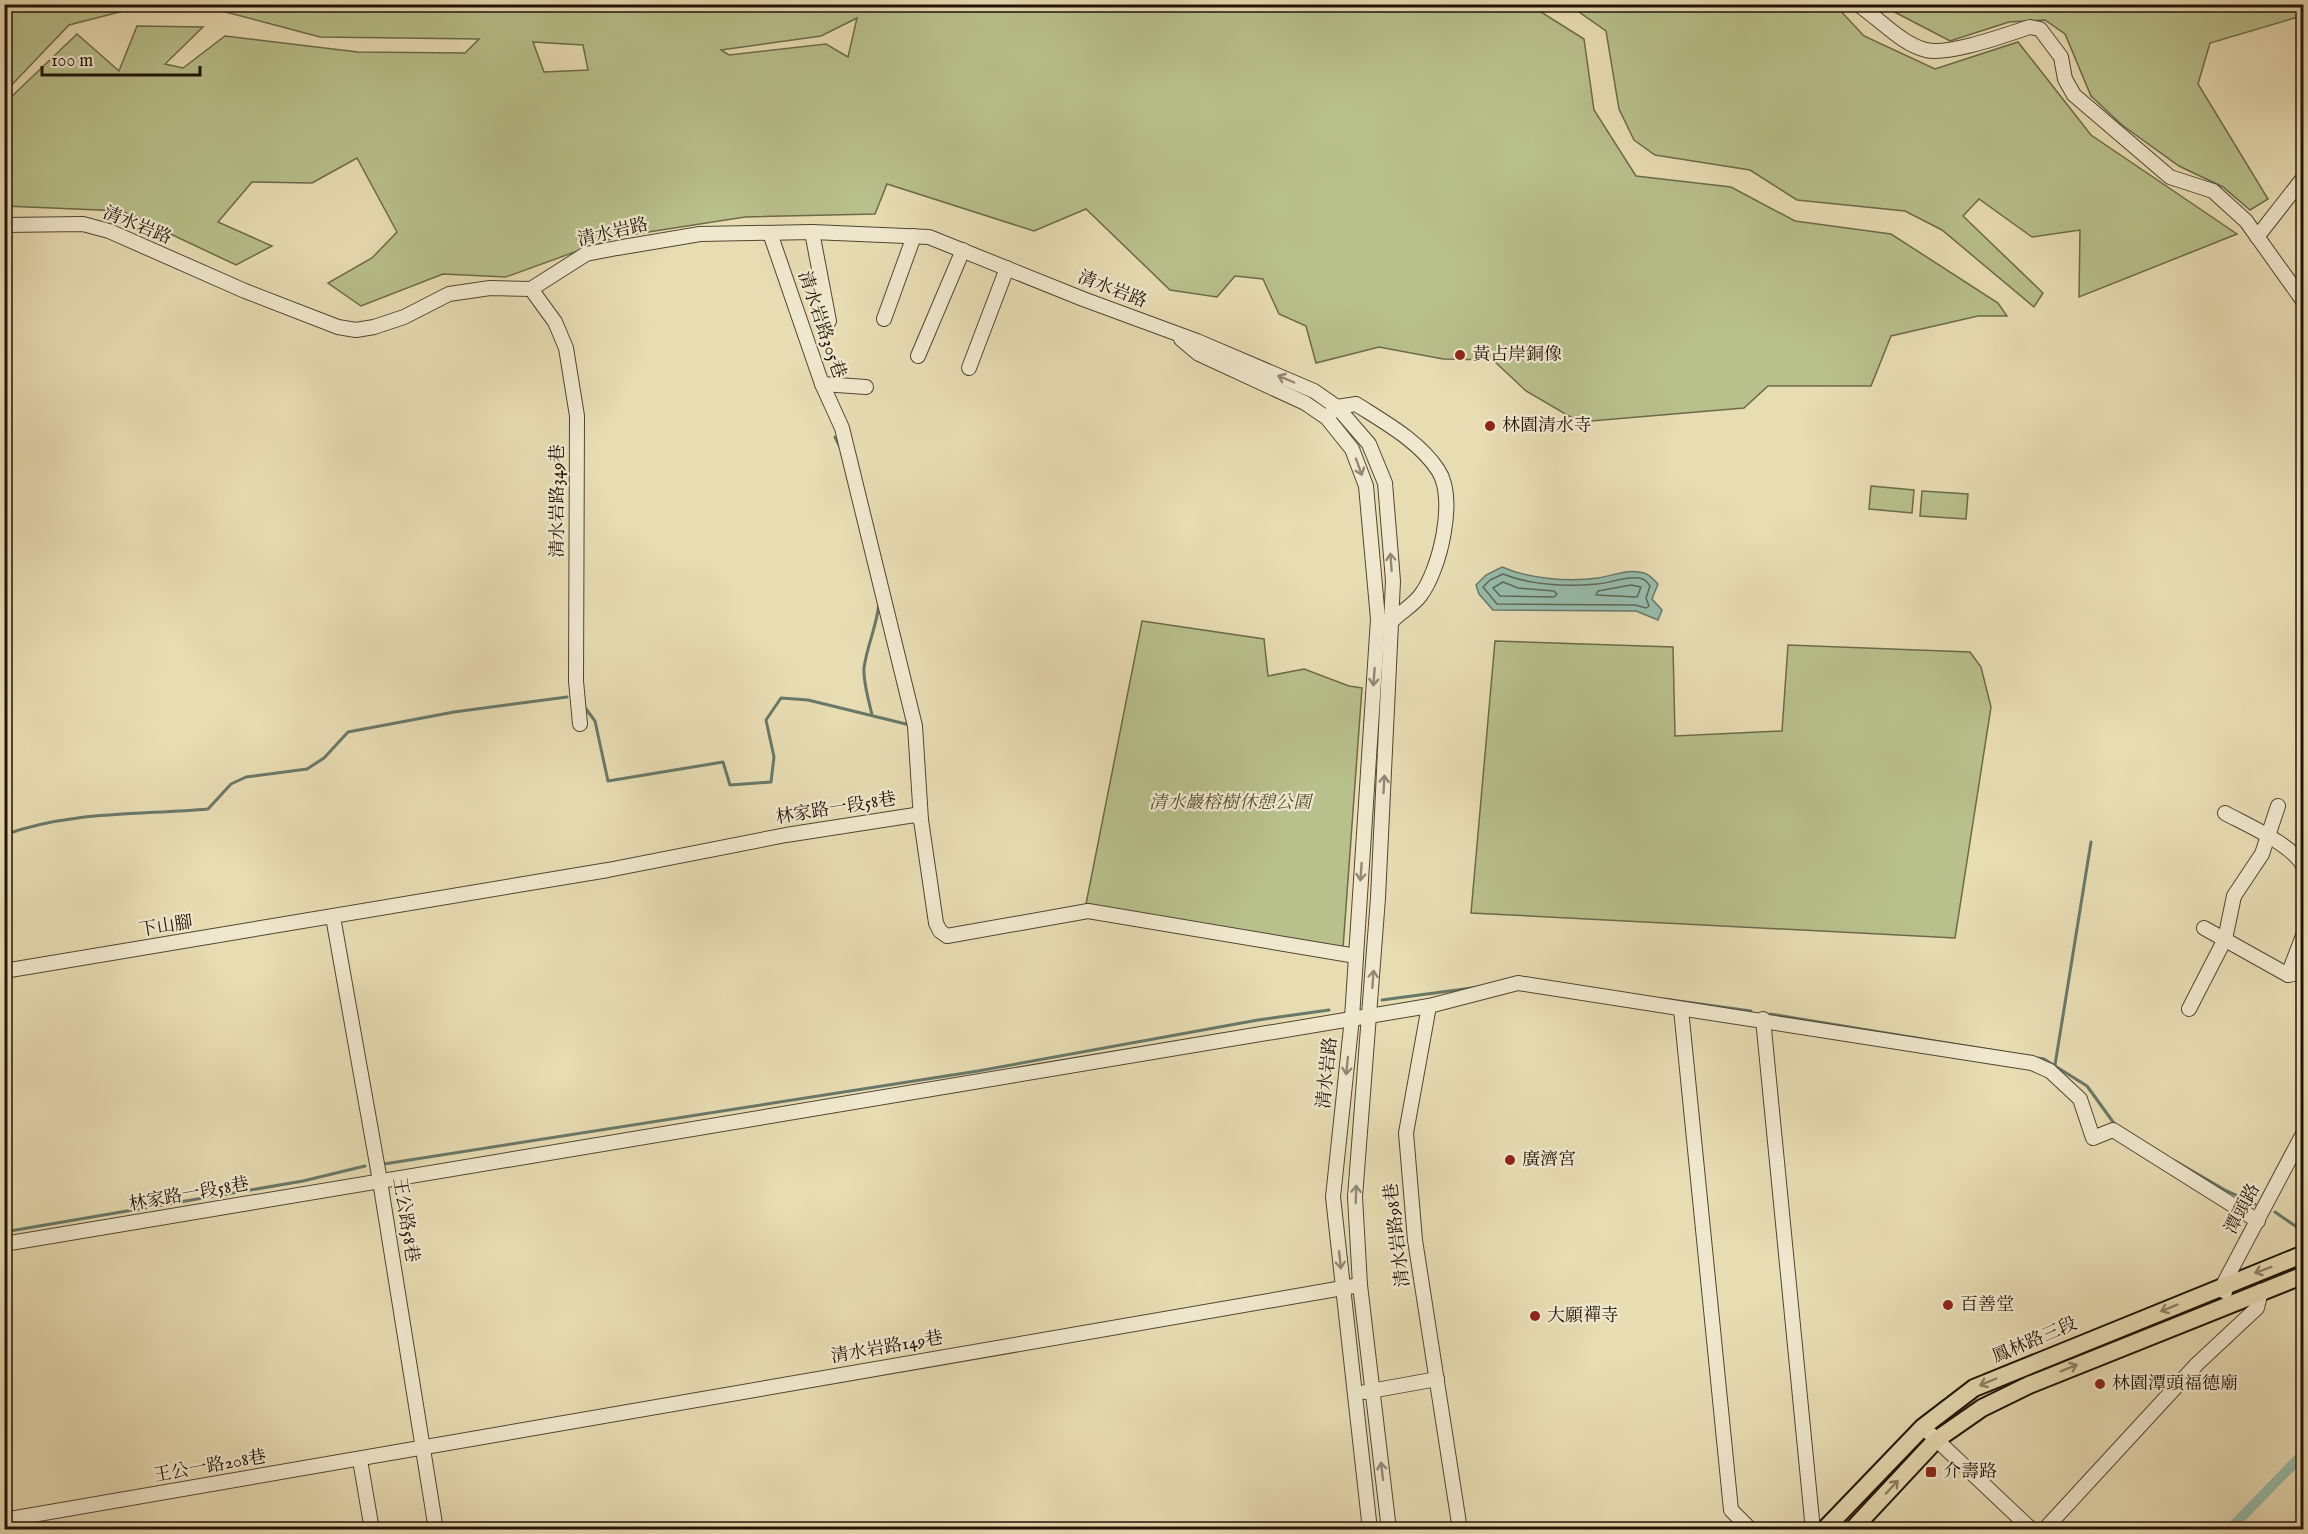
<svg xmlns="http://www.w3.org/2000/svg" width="2308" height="1534" font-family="'IM FELL English','Noto Serif TC',serif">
	<rect width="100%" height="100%" fill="#e8dcb3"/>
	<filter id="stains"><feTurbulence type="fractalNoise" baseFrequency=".00333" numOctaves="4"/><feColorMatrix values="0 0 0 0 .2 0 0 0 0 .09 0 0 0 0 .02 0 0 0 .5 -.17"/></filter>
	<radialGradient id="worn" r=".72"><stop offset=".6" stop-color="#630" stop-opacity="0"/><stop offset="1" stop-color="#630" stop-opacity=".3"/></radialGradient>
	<!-- green -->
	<g fill="#b8c08b" stroke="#6c6a49" stroke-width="1.5" fill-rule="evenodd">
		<path d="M5,4H147V5L69,25L5,92Z"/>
		<path d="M199,5H1530L1584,39L1594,110L1636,176L1731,187L1795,221L1891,234L1998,303L2007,316H1978L1891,336L1871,386H1768L1744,408L1579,422L1526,391L1493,360L1443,359L1379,347L1316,363L1306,326L1279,314L1263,279L1235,276L1217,297L1170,290L1086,209L1034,231L887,184L875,214L745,217L616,237L506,277L443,274L361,306L328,283L372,258L397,232L357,158L312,183L252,182L218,222L272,246L236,265L122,211L5,206V99L8,100L77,34L119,71L137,26L203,27L165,64L183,68L225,36L358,52L465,53L479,39L320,37ZM857,18L848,57L826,44L729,55L721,50L821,36ZM533,42L583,45L588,70L544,72Z"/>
		<path d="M1569,5H1835L1864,36L1935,69L2018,42L2091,135L2237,234L2079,297L2080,230L2032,237L1979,199L1963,216L2043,293L2034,307L1942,230L1905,211L1797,200L1750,170L1655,155L1634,140L1619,109L1606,31Z"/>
		<path d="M1881,5H2303V26L2298,17L2210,43L2198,84L2268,199L2250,210L2223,187L2179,166L2122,125L2091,96L2065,34L2045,20L2009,22L1950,41Z"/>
		<path d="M1871,486L1914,490L1912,513L1869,509Z"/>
		<path d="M1922,491L1968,494L1966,519L1920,516Z"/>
		<path d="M1142,621L1264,639L1268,676L1304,669L1349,686L1362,688L1343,948L1086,904Z"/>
		<path d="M1495,641L1673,647L1675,736L1782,731L1788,645L1970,652L1981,667L1991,707L1955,938L1471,913Z"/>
	</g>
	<!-- water -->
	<path fill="#97bcab" stroke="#687869" stroke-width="1.5" d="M1502,567C1529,579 1569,582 1598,578C1612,576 1629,568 1644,573C1649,574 1654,580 1658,584L1652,599L1662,610L1658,620L1636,611L1493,610L1479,594L1476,585L1486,575Z"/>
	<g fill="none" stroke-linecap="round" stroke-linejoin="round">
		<!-- shore -->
		<g stroke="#5c6859" stroke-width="1.5">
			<path d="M1503,574C1530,585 1567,587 1597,584C1611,583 1625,576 1639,578C1645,579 1647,582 1650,586L1646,598L1649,606L1646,608L1635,605L1497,604L1483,587L1490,580Z"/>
			<path d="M1503,582L1518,588L1554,591L1557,594L1554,597L1500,596L1493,588Z"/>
			<path d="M1631,585L1641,587L1637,597L1596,595L1598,591Z"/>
		</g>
		<!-- stream -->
		<g stroke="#687869" stroke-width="3">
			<path d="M835,437L841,449"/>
			<path d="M583,705L595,721L608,781L723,762L730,785L771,782L774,757L766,720L781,698L808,700L910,725"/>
			<path d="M872,715C869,701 863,682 864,668C867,645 877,626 879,603"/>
			<path d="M4,835C69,811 140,815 208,809L231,784L246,777L307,769L324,758L348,732L454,712L567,697"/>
			<path d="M1664,999L1751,1011"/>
			<path d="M1382,1000L1479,987"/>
			<path d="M1770,1014L2044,1059L2087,1086L2116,1126"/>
			<path d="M2055,1065L2091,842"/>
			<path d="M2175,1161L2225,1190L2255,1204"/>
			<path d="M384,1164L978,1071L1258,1020L1329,1010"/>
			<path d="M2275,1212L2304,1232"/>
			<path d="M4,1232L303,1181L365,1166"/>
		</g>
		<!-- canal -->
		<path stroke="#97bcab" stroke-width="10" d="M2229,1530L2304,1453"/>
		<!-- minor casing -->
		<g stroke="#534532" stroke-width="16">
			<g id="minor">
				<path d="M1857,4C1879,18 1901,44 1926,50C1948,56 2008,34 2030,27L2040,29L2061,57L2065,79L2074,95L2170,177L2213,191L2246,221L2304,302"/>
				<path d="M4,225L83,224L109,231L245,291L338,327L356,330L374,327L404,317L449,294L490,288L531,289L586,254L617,248L700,234L812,232L929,237L1083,299L1197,341L1314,391L1337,407L1369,444L1385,483L1393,581L1378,898L1355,1197L1360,1285L1389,1530"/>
				<path d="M812,232L829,321"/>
				<path d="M770,233L822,384L842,428L915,726L921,820"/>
				<path d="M2257,237L2304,177"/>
				<path d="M531,289L555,322L566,348L577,416L576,681L580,724"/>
				<path d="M884,319L914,236"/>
				<path d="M1181,339L1199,354L1305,403L1327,418L1352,449L1366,486L1378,619L1352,1018L1333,1197L1370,1530"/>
				<path d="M918,356L963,250"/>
				<path d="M969,368L1007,268"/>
				<path d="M822,384L866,387"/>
				<path d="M1332,412L1337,407L1356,404C1384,422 1419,441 1438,470C1457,498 1440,570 1420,596C1413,605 1401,612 1393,620H1389"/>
				<path d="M2225,813C2245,824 2296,846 2304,868"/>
				<path d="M333,917L380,1181L436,1530"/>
				<path d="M2204,928L2288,975L2304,972"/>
				<path d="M4,971L608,870L786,835L915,815L921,820L936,923L940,931L947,936L1088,911L1356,956"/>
				<path d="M2288,975L2304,933"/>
				<path d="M1429,1006L1406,1133L1415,1240L1460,1530"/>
				<path d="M1681,1009L1731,1510L1751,1530"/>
				<path d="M2189,1009L2225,939L2234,896L2262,854L2278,806"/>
				<path d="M1763,1019L1813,1530"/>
				<path d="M4,1244L1429,1006L1518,983L2032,1063L2050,1071L2080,1099L2093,1138L2113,1130L2258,1221"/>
				<path d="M2225,1292L2223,1285L2304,1132"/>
				<path d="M1365,1392L1437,1379"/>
				<path d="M1923,1427L2032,1530"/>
				<path d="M360,1460L372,1530"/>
				<path d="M4,1520L1360,1285"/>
				<path d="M2044,1530L2197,1364L2257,1308L2261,1291"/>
			</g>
		</g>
		<!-- major casing -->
		<g stroke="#211307" stroke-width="20">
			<g id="major">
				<path d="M1824,1530L1923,1427L1974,1388L2304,1254"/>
				<path d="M1852,1530L1936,1440L1982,1408L2029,1385L2304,1275"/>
			</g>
		</g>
		<!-- minor -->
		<use href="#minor" stroke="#f0e8ce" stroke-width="14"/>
		<!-- major -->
		<use href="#major" stroke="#e8dcb3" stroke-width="16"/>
	</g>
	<!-- one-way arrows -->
	<defs><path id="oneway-shaft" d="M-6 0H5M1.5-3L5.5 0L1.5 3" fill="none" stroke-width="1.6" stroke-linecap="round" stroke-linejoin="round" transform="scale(1.5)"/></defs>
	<g stroke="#938874">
		<use href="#oneway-shaft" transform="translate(1286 379) rotate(-157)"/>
		<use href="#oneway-shaft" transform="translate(1359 467) rotate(70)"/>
		<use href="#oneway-shaft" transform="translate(1391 562) rotate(-94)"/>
		<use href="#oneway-shaft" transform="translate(1374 677) rotate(94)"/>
		<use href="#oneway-shaft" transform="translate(1384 784) rotate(-87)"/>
		<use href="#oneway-shaft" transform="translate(1361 872) rotate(94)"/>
		<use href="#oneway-shaft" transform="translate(1373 979) rotate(-86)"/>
		<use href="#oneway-shaft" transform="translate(1347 1066) rotate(96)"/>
		<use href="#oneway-shaft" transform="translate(1356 1194) rotate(-88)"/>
		<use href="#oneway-shaft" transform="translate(1340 1260) rotate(84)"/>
		<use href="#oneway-shaft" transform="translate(1382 1471) rotate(-97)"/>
	</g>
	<g stroke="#8e8266">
		<use href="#oneway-shaft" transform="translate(2263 1270) rotate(159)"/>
		<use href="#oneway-shaft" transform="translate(2169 1308) rotate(158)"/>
		<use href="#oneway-shaft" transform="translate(2069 1368) rotate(-22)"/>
		<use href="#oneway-shaft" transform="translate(1988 1382) rotate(157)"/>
		<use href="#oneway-shaft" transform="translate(1892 1487) rotate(-47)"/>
	</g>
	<!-- markers -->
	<g fill="#8f2418" stroke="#f0e8ce" stroke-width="2">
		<circle cx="1460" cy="355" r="6"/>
		<circle cx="1490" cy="426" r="6"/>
		<circle cx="1510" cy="1160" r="6"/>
		<circle cx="1948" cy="1305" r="6"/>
		<circle cx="1535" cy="1316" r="6"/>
		<circle cx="2100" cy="1384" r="6"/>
		<rect x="1925" y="1466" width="12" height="12" rx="3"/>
	</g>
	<g text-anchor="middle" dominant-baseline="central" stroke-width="4.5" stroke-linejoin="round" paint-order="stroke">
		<!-- street labels -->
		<g font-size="18" fill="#211307" stroke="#f0e8ce">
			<text transform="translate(137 226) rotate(22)">清水岩路</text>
			<text transform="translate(613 233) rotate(-13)">清水岩路</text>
			<text transform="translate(1112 290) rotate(21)">清水岩路</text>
			<text transform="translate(821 325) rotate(71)">清水岩路305巷</text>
			<text transform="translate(558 501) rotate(-90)">清水岩路349巷</text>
			<text transform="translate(836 809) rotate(-9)">林家路一段58巷</text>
			<text transform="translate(166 927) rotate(-9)">下山腳</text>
			<text transform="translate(1328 1073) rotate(-84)">清水岩路</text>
			<text transform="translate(189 1195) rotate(-10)">林家路一段58巷</text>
			<text transform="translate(2243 1209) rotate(-62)">潭頭路</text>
			<text transform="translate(405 1220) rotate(81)">王公路58巷</text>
			<text transform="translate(1398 1235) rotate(-97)">清水岩路98巷</text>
			<text transform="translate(2035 1341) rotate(-23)">鳳林路三段</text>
			<text transform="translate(887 1348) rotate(-10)">清水岩路149巷</text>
			<text transform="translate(210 1467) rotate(-10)">王公一路208巷</text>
		</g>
		<!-- poi labels -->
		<g font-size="18" fill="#211307" stroke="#f0e8ce" text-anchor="start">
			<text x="1472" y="355">黃占岸銅像</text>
			<text x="1502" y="426">林園清水寺</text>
			<text x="1522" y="1160">廣濟宮</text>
			<text x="1960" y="1305">百善堂</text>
			<text x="1547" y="1316">大願禪寺</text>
			<text x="2112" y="1384">林園潭頭福德廟</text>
			<text x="1943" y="1472">介壽路</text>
		</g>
		<!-- park labels -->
		<g font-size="18" font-style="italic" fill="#565035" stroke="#f0e8ce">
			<text x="1230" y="803">清水巖榕樹休憩公園</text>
		</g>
	</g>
	<!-- margin -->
	<rect width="2308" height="1534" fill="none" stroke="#e8dcb3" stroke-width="24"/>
	<rect x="6" y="6" width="2296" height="1522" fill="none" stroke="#211307" stroke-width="3"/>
	<rect x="12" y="12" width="2284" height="1510" fill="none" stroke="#211307" stroke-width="1.5"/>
	<!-- scale -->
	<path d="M42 66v9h158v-9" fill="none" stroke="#211307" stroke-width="3"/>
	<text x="51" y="66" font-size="18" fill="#211307" stroke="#f0e8ce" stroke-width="4.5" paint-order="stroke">100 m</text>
	<rect width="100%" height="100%" filter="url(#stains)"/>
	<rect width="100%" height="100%" fill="url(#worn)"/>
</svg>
